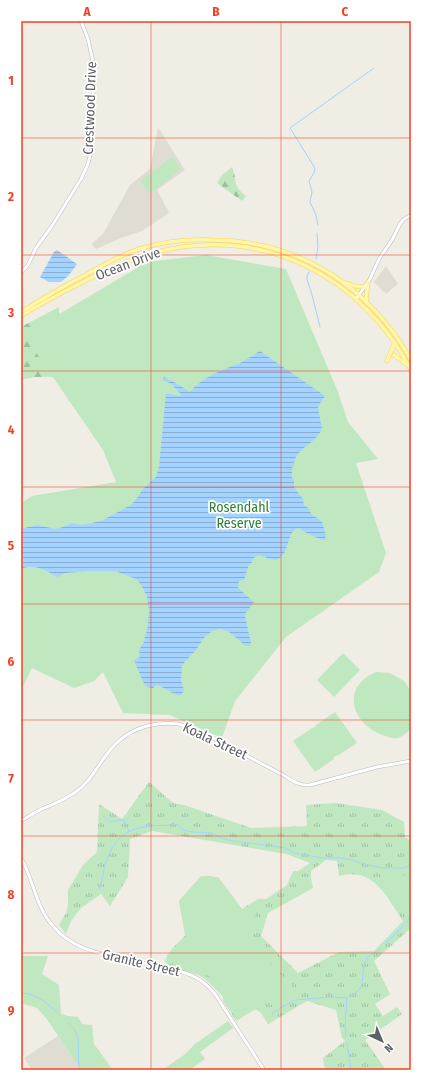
<svg xmlns="http://www.w3.org/2000/svg" width="432" height="1091" font-family="'Fira Sans Condensed',sans-serif">
	<defs>
		<pattern id="grass-tufts" width="24" height="20" patternUnits="userSpaceOnUse"><rect width="24" height="20" fill="#bfe8c1"/><path d="M3 7l-1-3M5 7V3M7 7l1-3M15 17l-1-3M17 17v-4M19 17l1-3" fill="none" stroke="#9ebfa0"/></pattern>
		<pattern id="forest-firs" width="22" height="20" patternUnits="userSpaceOnUse"><rect width="22" height="20" fill="#bfe8c1"/><path d="M5 1l3.5 6h-7zM16 11l3.5 6h-7z" fill="#9ebfa0"/></pattern>
		<pattern id="water-rules" width="6" height="5" patternUnits="userSpaceOnUse"><rect width="6" height="5" fill="#a4d3ff"/><path d="M0 2.5h6" fill="none" stroke="#89aed2"/></pattern>
	</defs>
	<rect width="100%" height="100%" fill="#efede4"/>
	<!-- education -->
	<g fill="#dfdcd2">
		<path d="M158,127L185,170L157,190L169,213L142,231L121,238L96,249L91,244L103,234L130,185L150,169Z"/>
		<path d="M386,266L398,284L386,294L374,282Z"/>
		<path d="M58,1036L81,1070H32L24,1058Z"/>
	</g>
	<!-- grass -->
	<path fill="url(#grass-tufts)" fill-rule="evenodd" d="M149,782L173,803L184,805L251,828L307,826L306,805L336,803L382,810L404,822L405,837L411,841V928L374,961L390,994L375,1004L383,1016L397,1007L402,1014L365,1040L386,1070H325L323,1058L345,1041L342,1038L336,1010L307,1001L268,1024L261,1013L257,1010H254L236,1021L230,1011L223,1001V996C214,989 208,979 198,975C187,970 175,971 165,962C167,950 179,944 186,934L179,901L201,876L218,877L242,909L258,899H266L287,885L293,871H298L310,863L286,854L152,831L130,839L128,877L110,906L101,894L81,908L71,921L66,934L59,925L60,923L66,913L68,905V890L83,865L97,852L99,804L122,819ZM326,860L337,861L339,876C374,867 386,896 403,921L374,951L339,952L298,973L261,936L268,913L313,888L311,878V871Z"/>
	<!-- forest -->
	<g fill="url(#forest-firs)">
		<path d="M232,167C238,181 231,184 246,196L242,201L217,183L222,175Z"/>
		<path d="M59,307V339L56,377H35L21,380V327Z"/>
	</g>
	<!-- park -->
	<g fill="#bfe8c1">
		<path d="M172,157L181,169L150,194L140,181Z"/>
		<path d="M206,255L286,269L338,392L348,422L378,459L356,463L386,553L379,572L286,637L235,701L222,738L170,715L123,713L103,672L94,681L74,688L32,668L21,691V503L32,496L116,482L103,450L24,335L147,262Z"/>
		<path d="M343,653L360,670L334,697L317,680Z"/>
		<path d="M376,672L390,673L404,681L411,691V729C407,732 402,737 398,738C393,739 388,737 383,735C352,724 340,687 376,672Z"/>
		<path d="M335,712L357,743L337,756V755L333,758L334,759L315,772L293,741L312,728H313L316,726V725Z"/>
		<path d="M400,870L411,886V901L398,909L380,883Z"/>
		<path d="M201,877H218L242,909L255,915L249,942L296,990L274,1007L266,1000L237,1020L210,976L194,972L177,970L167,955L186,941L179,901Z"/>
		<path d="M21,956H48L42,974L59,985L61,1014L68,1016L78,1017L82,1024L92,1025L94,1044L113,1070H81L46,1018L37,1008L21,1003Z"/>
		<path d="M228,1021L233,1028L200,1052L205,1059L189,1070H162L184,1055L195,1044Z"/>
	</g>
	<!-- water -->
	<g fill="url(#water-rules)">
		<path d="M57,250L77,264L69,275L61,282H49L40,277L54,252Z"/>
		<path d="M260,351L325,396L319,405L318,408L322,429C317,441 306,444 298,454C294,458 295,464 292,468V474L291,476L294,481V487L303,499L304,505L308,508L312,515L319,519L322,522L326,535L325,539L323,540C314,537 306,533 298,528C289,531 289,544 285,552C275,570 263,550 255,557C253,558 253,560 252,562C249,566 250,562 248,567C245,573 248,580 239,581L238,588L254,602L245,614L246,620L251,643L249,646H246L229,632L221,629L212,631L204,638L196,650L182,665L181,680L184,691L180,696C170,693 166,688 157,685L153,688L147,687L143,682L134,660L140,657L139,650L144,642L148,626L149,610L147,597L142,586L136,579L115,571H91L65,573L57,577C46,570 34,563 21,569V529L37,525L55,529L63,527L72,523L82,525L101,521L131,505L137,498L143,489L156,477L159,467L166,393L180,396L181,394L170,383L162,380L164,377L174,382L190,392C202,377 222,370 238,364C246,360 253,355 260,351Z"/>
	</g>
	<g fill="none" stroke-linecap="round" stroke-linejoin="round">
		<!-- stream -->
		<g stroke="#a4d3ff" stroke-width="1">
			<path d="M318,225L316,215L310,202L312,192L309,181L314,173L315,168L290,128L374,68"/>
			<path d="M316,259L318,247L317,233"/>
			<path d="M309,272L307,276V279L312,295L320,327"/>
			<path d="M103,816L110,822L119,820H124L129,831"/>
			<path d="M100,889C103,879 103,869 107,859C120,823 146,826 179,825L183,830L192,832L212,833L221,838L233,841L266,845L285,848L295,853L323,858H339L352,860L367,865L383,868H405L411,864"/>
			<path d="M407,922L411,916"/>
			<path d="M385,944L403,926"/>
			<path d="M21,993C37,993 49,1005 60,1015"/>
			<path d="M272,1014L282,1007L295,1000L330,997L347,998"/>
			<path d="M68,1023L74,1029L78,1037L79,1070"/>
			<path d="M346,1036L345,1026L347,998C369,987 359,981 365,964C365,963 366,959 367,958C370,954 377,952 381,949"/>
			<path d="M347,1043L351,1070"/>
		</g>
		<!-- minor casing -->
		<g stroke="#b9bbc1" stroke-width="4">
			<g id="minor">
				<path d="M21,273L28,265L36,248L52,226L81,179L88,164L91,151L94,66L88,39L81,21"/>
				<path d="M356,299L370,279L379,259L392,240L400,224L403,220L411,215"/>
				<path d="M21,821C28,817 35,812 42,809C54,804 67,799 77,791C96,777 102,754 120,740C135,727 158,721 178,724C194,727 208,736 223,743C243,754 264,765 285,776C293,781 300,786 310,785L377,767L411,761"/>
				<path d="M21,858C34,880 35,906 53,926C71,948 97,953 123,959C136,961 149,964 162,967C184,972 200,975 215,994L264,1070"/>
			</g>
		</g>
		<!-- major casing -->
		<g stroke="#fad352" stroke-width="4.5">
			<g id="major">
				<path d="M345,283L355,286L363,287"/>
				<path d="M367,303L366,299L368,282"/>
				<path d="M21,312C43,298 66,285 89,273C105,264 121,255 139,249C162,242 186,239 211,240C282,240 345,271 389,327C398,337 404,349 411,360"/>
				<path d="M21,316C40,304 59,294 79,284C105,270 132,258 161,251C264,226 363,277 411,370"/>
				<path d="M394,355L407,365"/>
				<path d="M387,361L395,342"/>
			</g>
		</g>
		<!-- minor -->
		<use href="#minor" stroke="#fff" stroke-width="3"/>
		<!-- major -->
		<use href="#major" stroke="#fff6a9" stroke-width="3.5"/>
	</g>
	<!-- grid -->
	<path fill="none" stroke="#f34025" stroke-width="1" stroke-opacity="0.55" d="M151,21V1070M281,21V1070M21,138H411M21,255H411M21,371H411M21,487H411M21,604H411M21,720H411M21,836H411M21,953H411"/>
	<g text-anchor="middle" dominant-baseline="central" stroke-width="3.5" stroke-linejoin="round" paint-order="stroke">
		<!-- street labels -->
		<g font-size="14" fill="#5c5f65" stroke="#fff">
			<text transform="translate(90 108) rotate(-88)">Crestwood Drive</text>
			<text transform="translate(128 264) rotate(-21)">Ocean Drive</text>
			<text transform="translate(215 741) rotate(25)">Koala Street</text>
			<text transform="translate(141 963) rotate(13)">Granite Street</text>
		</g>
		<!-- park labels -->
		<g font-size="14" fill="#2f8237" stroke="#fff">
			<text x="239" y="507">Rosendahl<tspan x="239" dy="16">Reserve</tspan></text>
		</g>
	</g>
	<!-- border -->
	<rect width="432" height="1091" fill="none" stroke="#ffffff" stroke-width="44"/>
	<!-- north arrow -->
	<g transform="translate(382 1041) rotate(136)" stroke="#ffffff" stroke-width="3" paint-order="stroke">
	<path d="M0-3L7 15L0 10L-7 15Z" fill="#5c5f65"/>
	<text y="-6" font-size="11" font-weight="bold" text-anchor="middle" fill="#5c5f65">N</text>
	</g>
	<rect x="22" y="22" width="388" height="1047" fill="none" stroke="#f34025" stroke-width="1.5"/>
	<g font-size="13" text-anchor="middle" font-weight="bold" fill="#f34025">
		<text x="87" y="16">A</text>
		<text x="216" y="16">B</text>
		<text x="345" y="16">C</text>
		<text x="11" y="85">1</text>
		<text x="11" y="201">2</text>
		<text x="11" y="317">3</text>
		<text x="11" y="434">4</text>
		<text x="11" y="550">5</text>
		<text x="11" y="666">6</text>
		<text x="11" y="783">7</text>
		<text x="11" y="899">8</text>
		<text x="11" y="1015">9</text>
	</g>
</svg>
